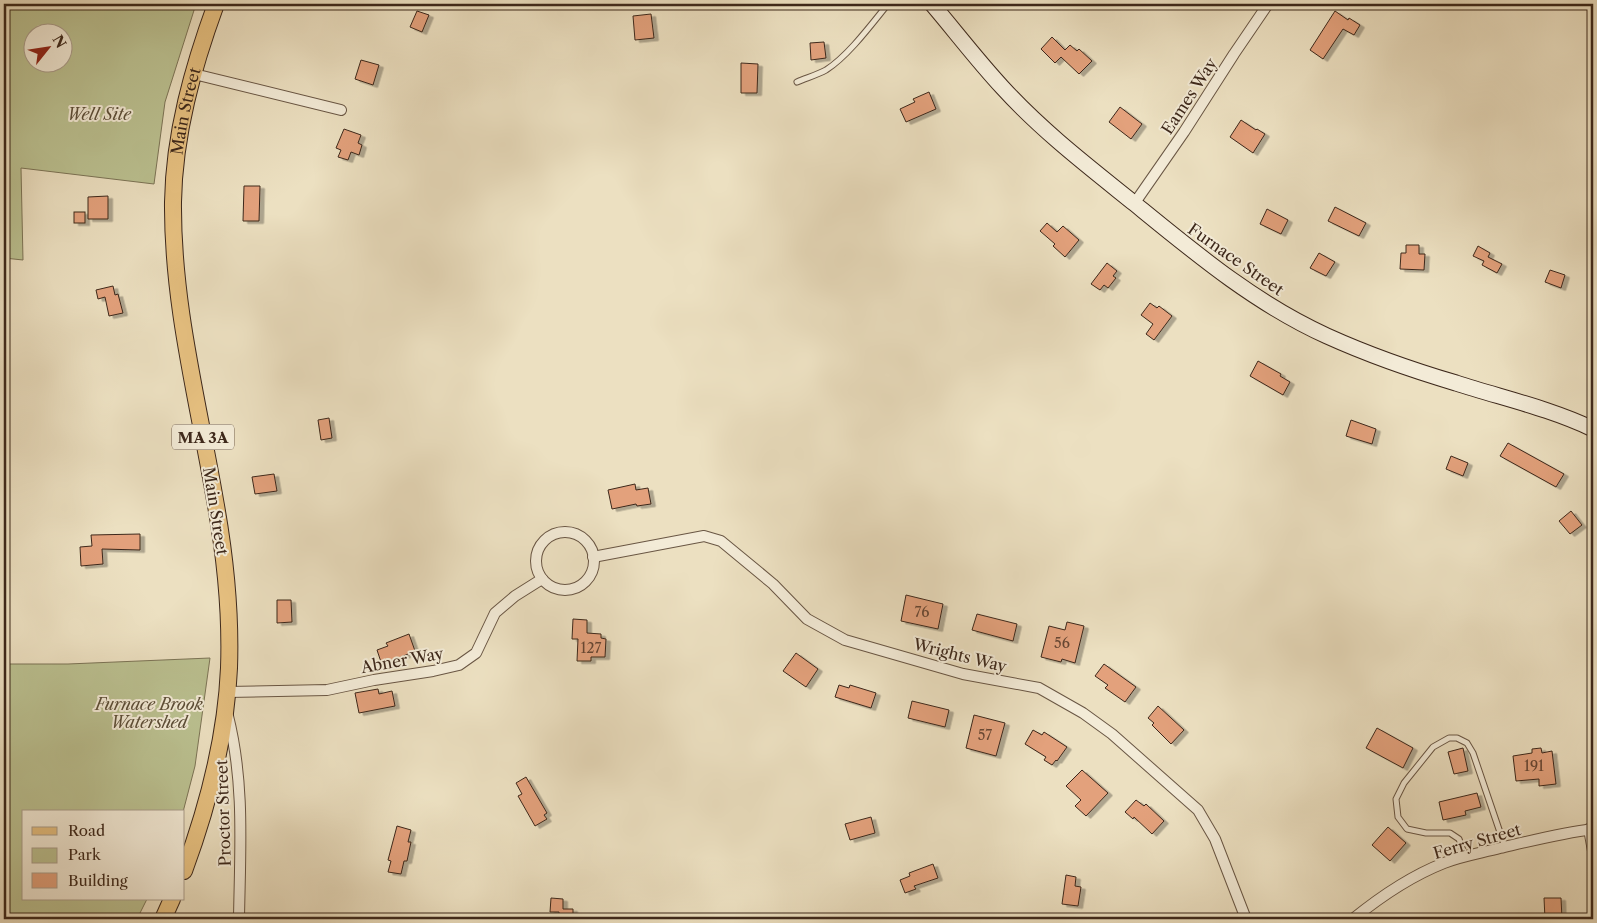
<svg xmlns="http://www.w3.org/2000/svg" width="1597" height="923" font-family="'Libre Caslon Text',serif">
	<defs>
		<filter id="shadow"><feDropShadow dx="4.5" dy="2.5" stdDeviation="0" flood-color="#0004"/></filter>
	</defs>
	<rect width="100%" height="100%" fill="#ece0c1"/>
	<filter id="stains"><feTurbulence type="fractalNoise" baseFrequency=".004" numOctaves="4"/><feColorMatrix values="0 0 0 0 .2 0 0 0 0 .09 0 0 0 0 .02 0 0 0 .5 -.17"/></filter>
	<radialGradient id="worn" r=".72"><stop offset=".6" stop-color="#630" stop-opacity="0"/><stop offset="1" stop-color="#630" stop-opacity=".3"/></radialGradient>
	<!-- green -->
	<g fill="#bbc191" stroke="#7c7456" fill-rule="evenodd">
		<path d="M4,4H196L165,102L154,184L21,168L23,260L4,258ZM32,32H62V62H32Z"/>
		<path d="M4,387L8,475L4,543Z"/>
		<path d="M210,658L195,766L183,812H24V899H147L137,919H4V664H68Z"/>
	</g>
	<!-- building -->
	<g fill="#e3a17c" stroke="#3d281b" filter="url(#shadow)">
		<path d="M417,11L429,15L422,32L410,27Z"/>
		<path d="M1335,11L1348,20L1349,18L1360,25L1354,35L1343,29L1323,59L1310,50Z"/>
		<path d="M651,14L654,38L635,40L633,16Z"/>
		<path d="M1052,37L1065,50L1070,45L1077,51L1079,49L1092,61L1079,74L1061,57L1055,63L1041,49Z"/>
		<path d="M824,42L826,58L811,60L810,43Z"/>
		<path d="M361,60L379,65L373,85L355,79Z"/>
		<path d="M741,63L758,64L757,93H741Z"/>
		<path d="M929,92L936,109L906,122L900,109L915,102L913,99Z"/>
		<path d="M1120,107L1142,124L1131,139L1109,122Z"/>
		<path d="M1241,120L1256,130L1257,129L1265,134L1253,153L1230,137Z"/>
		<path d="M344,129L361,135L358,143L362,145L359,155L351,152L348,160L338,157L341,150L336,148Z"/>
		<path d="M244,186H260L259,221H243Z"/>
		<path d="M108,196V219H88V197Z"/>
		<path d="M1335,207L1366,223L1359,236L1328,221Z"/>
		<path d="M1267,209L1288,220L1281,234L1260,224Z"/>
		<rect x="74" y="212" width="11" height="11"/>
		<path d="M1047,223L1057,232L1063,226L1079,240L1065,257L1053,246L1055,244L1040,231Z"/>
		<path d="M1406,245H1419V254H1425L1424,270L1400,269L1401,253H1406Z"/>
		<path d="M1478,246L1490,253L1488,257L1502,264L1497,273L1482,265L1484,261L1473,256Z"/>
		<path d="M1319,253L1335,262L1326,276L1310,268Z"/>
		<path d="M1107,263L1117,271L1113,276L1116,278L1108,288L1104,285L1100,290L1091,284Z"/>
		<path d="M1550,270L1565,275L1561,288L1545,282Z"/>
		<path d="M113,286L115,295L118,294L123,313L109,316L105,297L98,299L96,290Z"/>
		<path d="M1150,303L1157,308L1159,306L1172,316L1154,340L1146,334L1153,324L1141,315Z"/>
		<path d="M1258,361L1281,374L1280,376L1290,382L1283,395L1250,376Z"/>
		<path d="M329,418L332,438L321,440L318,420Z"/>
		<path d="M1351,420L1376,429L1372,444L1346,436Z"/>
		<path d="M1508,443L1564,474L1556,487L1500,456Z"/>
		<path d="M1451,456L1468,463L1463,476L1446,469Z"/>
		<path d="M274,474L277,491L255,494L252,477Z"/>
		<path d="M635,484L636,490L648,488L651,504L637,506L636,504L612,509L608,490Z"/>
		<path d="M1571,511L1582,525L1570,534L1559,521Z"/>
		<path d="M140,534V550L102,549L103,564L81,566L80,547L92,546L91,535Z"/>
		<path d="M906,595L943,604L938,629L901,621Z"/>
		<path d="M277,600H291L292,622L277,623Z"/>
		<path d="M977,614L1017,624L1013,641L972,630Z"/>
		<path d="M573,619L587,620V633L601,634V638L606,639L605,657H591V661H577L578,639H572Z"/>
		<path d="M1067,622L1084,626L1075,663L1062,659L1061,662L1041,657L1049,626L1065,630Z"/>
		<path d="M409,634L415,651L382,665L377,650L388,646L386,643Z"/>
		<path d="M796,653L818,669L806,687L783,671Z"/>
		<path d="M1104,664L1136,687L1125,702L1105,688L1108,685L1095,676Z"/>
		<path d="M839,685L849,688L850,685L876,693L871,708L835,697Z"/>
		<path d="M378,689L379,694L392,691L395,706L359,713L355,693Z"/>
		<path d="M912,701L949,710L945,727L908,718Z"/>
		<path d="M1158,706L1184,730L1171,744L1152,725L1154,723L1148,718Z"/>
		<path d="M974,715L1005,723L996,756L966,748Z"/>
		<path d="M1377,728L1413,748L1403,768L1366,748Z"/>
		<path d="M1033,730L1042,735L1044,732L1067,747L1057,761L1056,760L1052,765L1044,760L1046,757L1025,744Z"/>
		<path d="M1463,748L1468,771L1454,774L1448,752Z"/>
		<path d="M1541,748L1542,753L1552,751L1556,784L1539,786V779L1516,781L1513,756L1532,753V749Z"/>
		<path d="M1082,770L1108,793L1086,816L1075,806L1081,800L1066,786Z"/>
		<path d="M526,777L547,813L544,815L547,819L535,826L518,796L522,794L516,783Z"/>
		<path d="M1477,793L1481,807L1465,811L1466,815L1443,820L1439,802Z"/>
		<path d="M1136,800L1144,806L1146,804L1164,821L1152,834L1134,817L1133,819L1125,812Z"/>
		<path d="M871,817L875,833L850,840L845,824Z"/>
		<path d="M397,826L411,830L408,842H411L407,861H404L401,874L388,872L391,861L388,860Z"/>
		<path d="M1388,827L1406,843L1390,861L1372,845Z"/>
		<path d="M933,864L938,878L914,886L916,889L905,893L900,880L910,876L909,873Z"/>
		<path d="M1066,875L1076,877L1075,886L1081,887L1078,906L1062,904Z"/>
		<path d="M551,898L563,899V909H573V919H559V912H550Z"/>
		<path d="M1544,898H1561L1562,919H1545Z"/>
	</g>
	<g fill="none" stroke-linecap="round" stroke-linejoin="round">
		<!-- lane casing -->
		<g stroke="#695644" stroke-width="7">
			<g id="lane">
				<path d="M797,82C806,78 817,75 826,70C848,56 871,25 888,4"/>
				<path d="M1465,856L1459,839L1450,833H1426L1407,829L1398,817L1396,799L1404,783L1433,747L1449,738H1457L1467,743L1473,753L1505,847"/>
			</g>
		</g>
		<!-- street casing -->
		<g stroke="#695644" stroke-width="12">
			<g id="street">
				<path d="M194,74L341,110"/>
				<path d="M1134,204L1184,132L1234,54L1268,4"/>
				<circle cx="565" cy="561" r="29"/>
				<path d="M593,557L704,536L721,541L773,584L807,619L845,640L963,674L1039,688L1083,713L1112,734L1198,810L1215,839L1246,919"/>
				<path d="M227,692L327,690L374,680L433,671L459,665L476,653L495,613L515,596L542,579"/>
				<path d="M228,716C245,784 240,850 239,919"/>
				<path d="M1589,829L1593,851"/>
				<path d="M1353,919C1380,897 1411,876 1444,863C1462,856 1481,853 1500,848C1530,841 1562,833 1593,829"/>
			</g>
		</g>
		<!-- secondary casing -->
		<g stroke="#3d281b" stroke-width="17">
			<path id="secondary" d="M932,4C955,31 977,60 1002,87C1042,131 1089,167 1135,204C1195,253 1256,304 1327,336C1369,355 1412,370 1456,383C1502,398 1549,408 1593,429"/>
		</g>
		<!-- primary casing -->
		<g stroke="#3d281b" stroke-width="18">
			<g id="primary">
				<path id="s1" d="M184,871C208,806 226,738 229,668C231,612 225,555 215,500C198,401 172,303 173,202C174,134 193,67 216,4"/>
				<path d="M163,919L172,899"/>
			</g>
		</g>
		<!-- lane -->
		<use href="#lane" stroke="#f3ebd7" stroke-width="5"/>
		<!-- street -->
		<use href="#street" stroke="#f3ebd7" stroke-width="10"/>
		<!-- secondary -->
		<use href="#secondary" stroke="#f3ebd7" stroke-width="15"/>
		<!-- primary -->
		<use href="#primary" stroke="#e6c080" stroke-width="16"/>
	</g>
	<g text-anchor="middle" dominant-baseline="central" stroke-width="4" stroke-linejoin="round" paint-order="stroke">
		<!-- number labels -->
		<g font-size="14" fill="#664633">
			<text x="922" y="612">76</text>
			<text x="1062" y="643">56</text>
			<text x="591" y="648">127</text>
			<text x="985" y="735">57</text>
			<text x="1534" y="766">191</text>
		</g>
		<!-- shield labels -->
		<rect fill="#f3ebd7" stroke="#746253" stroke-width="1" x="172" y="424.5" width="62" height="25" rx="4"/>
		<g font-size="15" font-weight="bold" fill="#3d281b">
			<text x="203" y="437">MA 3A</text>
		</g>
		<!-- street labels -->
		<g font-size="16" fill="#3d281b" stroke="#f3ebd7">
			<text transform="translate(1189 96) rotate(-57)">Eames Way</text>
			<text stroke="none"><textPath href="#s1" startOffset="771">Main Street</textPath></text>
			<text transform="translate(1236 259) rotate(35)">Furnace Street</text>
			<text transform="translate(216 511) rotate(81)">Main Street</text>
			<text transform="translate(960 655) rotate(14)">Wrights Way</text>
			<text transform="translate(402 660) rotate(-10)">Abner Way</text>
			<text transform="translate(223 813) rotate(-92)">Proctor Street</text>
			<text transform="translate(1477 841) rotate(-16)">Ferry Street</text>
		</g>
		<!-- park labels -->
		<g font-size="16" font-style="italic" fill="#5c4e38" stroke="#f3ebd7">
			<text x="99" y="114">Well Site</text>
			<text x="149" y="704">Furnace Brook<tspan x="149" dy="18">Watershed</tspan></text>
		</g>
	</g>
	<!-- margin -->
	<rect width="1597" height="923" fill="none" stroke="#ece0c1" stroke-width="20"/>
	<rect x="5" y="5" width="1587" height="913" fill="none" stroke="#3d281b" stroke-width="2.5"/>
	<rect x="10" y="10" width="1577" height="903" fill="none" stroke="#3d281b"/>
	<!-- legend -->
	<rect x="22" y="810" width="162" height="90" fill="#f3ebd7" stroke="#aa9d8c"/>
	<rect x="32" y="827" width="25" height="8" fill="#e6c080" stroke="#aa9d8c"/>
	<text x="68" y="836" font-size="15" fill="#3d281b">Road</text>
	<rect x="32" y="848" width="25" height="15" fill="#bbc191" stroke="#aa9d8c"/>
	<text x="68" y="860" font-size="15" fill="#3d281b">Park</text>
	<rect x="32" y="873" width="25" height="15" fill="#e3a17c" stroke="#aa9d8c"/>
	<text x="68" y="886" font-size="15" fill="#3d281b">Building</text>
	<!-- north arrow -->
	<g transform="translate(48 48) rotate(60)"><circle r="24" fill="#f3ebd7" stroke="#aa9d8c"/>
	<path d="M0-4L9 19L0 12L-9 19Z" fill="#8f2418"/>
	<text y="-8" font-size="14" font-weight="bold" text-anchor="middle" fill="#3d281b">N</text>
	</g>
	<rect width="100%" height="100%" filter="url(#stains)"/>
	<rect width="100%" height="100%" fill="url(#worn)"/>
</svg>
